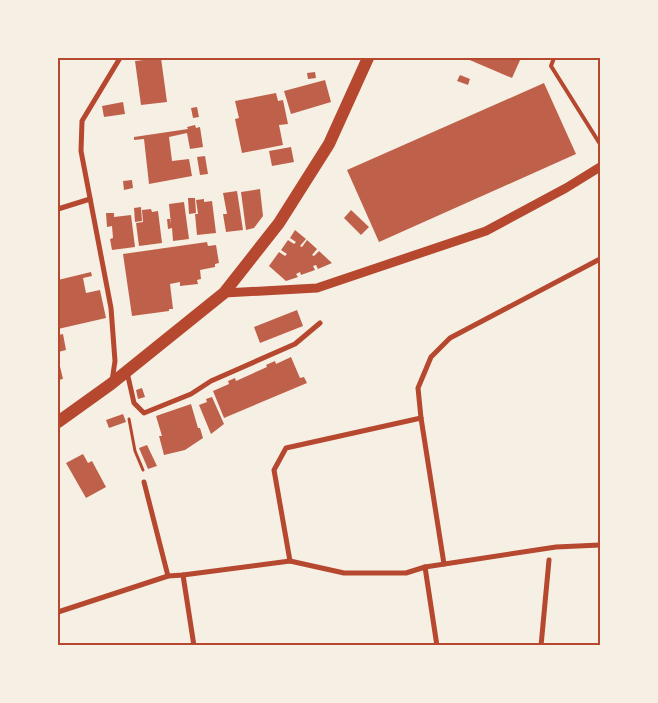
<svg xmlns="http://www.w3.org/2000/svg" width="658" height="703" font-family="Quicksand,sans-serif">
	<rect width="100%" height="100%" fill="#f6efe4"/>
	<!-- building -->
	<g fill="#bf614a">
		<path d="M161,58L167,102L141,105L135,61Z"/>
		<path d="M465,58H521L512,78Z"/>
		<path d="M315,72L316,78L308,79L307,73Z"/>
		<path d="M460,75L470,79L468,85L457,81Z"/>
		<path d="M325,80L331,102L291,114L284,91Z"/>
		<path d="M544,83L576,154L379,242L347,170Z"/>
		<path d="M276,93L278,101L283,100L288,124L279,125L283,145L242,153L235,119L239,118L235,101Z"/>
		<path d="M123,102L125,114L104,117L102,106Z"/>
		<path d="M197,107L199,117L193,118L191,108Z"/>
		<path d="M195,125L196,128L200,127L203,147L190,149L187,133L169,137L172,161L189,159L192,176L149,184L144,139L134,140V137L188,129L187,127Z"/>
		<path d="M291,147L294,162L272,166L269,151Z"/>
		<path d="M205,156L208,174L200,175L197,157Z"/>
		<path d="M132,180L133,188L124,190L123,181Z"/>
		<path d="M260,189L263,216L254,228L246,230L241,192Z"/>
		<path d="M237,191L243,230L226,232L223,214H227L223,193Z"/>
		<path d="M188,198H195L196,213L189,214Z"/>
		<path d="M204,199V202L212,201L216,233L197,235L195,214H198L196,200Z"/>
		<path d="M184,202L189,239L173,241L172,228L168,229L167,219H170L171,225L169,204Z"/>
		<path d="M141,207L142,221L135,222L134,208Z"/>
		<path d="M151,209L152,212L158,211L162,243L139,246L136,223L143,222L142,210Z"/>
		<path d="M351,210L369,227L361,235L344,218Z"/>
		<path d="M106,213H114V217L131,215L135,247L112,250L110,239L113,238L112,226L107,227Z"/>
		<path d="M295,230L306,239L300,246L302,247L307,240L317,249L312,255L314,256L319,251L332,263L318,269L316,265L313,266L315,270L301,275L300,272L296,274L298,277L286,281L269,266L279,252L285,256L287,254L281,250L288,240L294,244L296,242L290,238Z"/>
		<path d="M207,242L208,246L216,245L219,263L215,264V267L200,270L201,279L197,280L198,284L180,286V282L170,284L173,309H169V311L132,316L123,254Z"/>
		<path d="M91,272L92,276L83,278L86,293L100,290L106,318L58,329V280Z"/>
		<path d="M297,310L303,326L260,343L254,327Z"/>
		<path d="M63,334L66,350L58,352V335Z"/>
		<path d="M291,357L300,378L304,377L307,383L224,418L213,391L229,384L228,381L235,378L236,381L267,367L266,365L275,361L276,364Z"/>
		<path d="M58,358L63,379L58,380Z"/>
		<path d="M142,388L145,397L138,399L136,390Z"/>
		<path d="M212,397L224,424L211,434L199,405L207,402L206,399Z"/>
		<path d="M191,404L198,428H200L203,438L185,450L164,455L159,436H162L156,416Z"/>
		<path d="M123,414L126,422L109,428L106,420Z"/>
		<path d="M147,445L157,466L148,469L139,448Z"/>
		<path d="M83,454L88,463L92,461L106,487L86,498L66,463Z"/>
	</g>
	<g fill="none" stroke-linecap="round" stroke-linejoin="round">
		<!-- path -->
		<path stroke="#b5482f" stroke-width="3" d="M129,419L135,451L143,470"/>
		<!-- service -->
		<path stroke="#b5482f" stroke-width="4" d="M554,58L551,66L600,144"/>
		<!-- minor -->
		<g stroke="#b5482f" stroke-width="5">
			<path d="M58,209L90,199"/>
			<path d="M127,372L134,403L144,413L191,394L211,381L295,344L320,323"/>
			<path d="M112,381L115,361L111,308L81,151L82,121L120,58"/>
			<path d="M144,482L168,576"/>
			<path d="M290,561L274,470L286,448L421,418"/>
			<path d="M444,564L421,418L418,388L431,357L450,338L600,259"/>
			<path d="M425,567L437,646"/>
			<path d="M183,575L194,646"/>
			<path d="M58,612L168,576L183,575L290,561L344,573H406L425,567L556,547L600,545"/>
			<path d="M541,646L549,560"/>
		</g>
		<!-- tertiary -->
		<path stroke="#b5482f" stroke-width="9" d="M224,293L317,288L486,231L566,188L600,167"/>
		<!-- primary -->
		<path stroke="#b5482f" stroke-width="12" d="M58,422L111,384L224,293L279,223L329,144L368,58"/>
	</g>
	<!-- border -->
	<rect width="658" height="703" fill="none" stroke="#f6efe4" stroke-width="118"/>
	<rect x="59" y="59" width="540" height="585" fill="none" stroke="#b5482f" stroke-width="2"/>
</svg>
